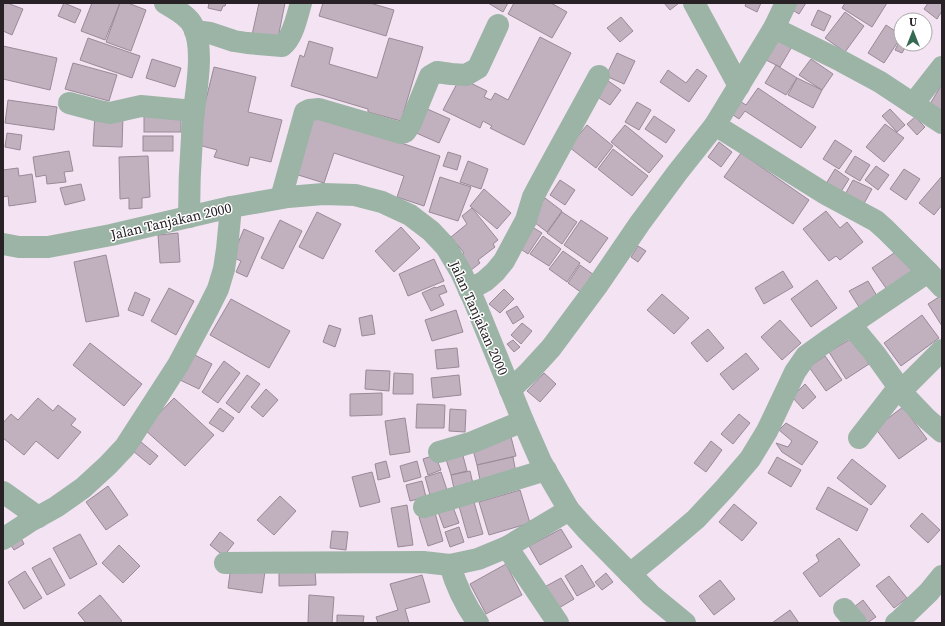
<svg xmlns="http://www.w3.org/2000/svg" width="945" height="626" font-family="'Source Serif 4',serif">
	<rect width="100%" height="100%" fill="#f4e3f2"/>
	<!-- building -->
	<g fill="#c1b1bf" stroke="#998a98">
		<path d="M3,3H7L23,9L12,35L3,31Z"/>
		<path d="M64,3L81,10L75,23L58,16Z"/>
		<path d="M92,3H120L105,40L81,31Z"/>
		<path d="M120,3H128L146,10L131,51L106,42Z"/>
		<path d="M209,3H226L225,6H223L221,11L208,8Z"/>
		<path d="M259,3H285L278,38L252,35Z"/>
		<path d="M323,3H370L394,10L386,36L319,16Z"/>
		<path d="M488,3H508L503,12Z"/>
		<path d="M514,3H551L567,12L552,38L508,14Z"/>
		<path d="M664,3H679L670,10Z"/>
		<path d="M746,3H761L757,12L745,6Z"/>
		<path d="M788,3H806L799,14L786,6Z"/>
		<path d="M845,3H887L872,27L842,8Z"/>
		<path d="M928,3H942V11L937,19L924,9Z"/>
		<path d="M818,10L831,16L824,31L811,25Z"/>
		<path d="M845,12L864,26L845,52L825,38Z"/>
		<path d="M621,17L633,31L620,42L607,28Z"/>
		<path d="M886,25L901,35V37L884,63L868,53Z"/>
		<path d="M777,36L793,45L780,67L764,59Z"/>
		<path d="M540,37L571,53L524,145L490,128L492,126L483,121L480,128L443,110L460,78L487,91L484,97L491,100L495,93L508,100Z"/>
		<path d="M88,38L140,56L132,78L80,60Z"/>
		<path d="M389,38L423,47L401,121L368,112V109L291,86L300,55L304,57L309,41L333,48L329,64L377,78Z"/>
		<path d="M901,38V44H907L902,53L895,50Z"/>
		<path d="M3,46L57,58L50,90L3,79Z"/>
		<path d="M617,53L635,61L624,84L606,76Z"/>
		<path d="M152,59L181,68L175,87L146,78Z"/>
		<path d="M811,59L833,74L822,90L799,75Z"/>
		<path d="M73,63L117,75L109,101L65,89Z"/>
		<path d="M776,65L797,78L786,95L765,83Z"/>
		<path d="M214,67L256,77L248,112L282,120L271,162L250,157L248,166L214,157L217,150L195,144Z"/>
		<path d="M697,69L707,76L689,102L660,82L668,70L686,83Z"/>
		<path d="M797,78L822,90L813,108L788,95Z"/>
		<path d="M607,80L621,90L610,105L596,96Z"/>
		<path d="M942,84V112L930,104Z"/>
		<path d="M758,88L816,127L801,148L745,111L739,119L726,110L735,98L746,105Z"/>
		<path d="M8,100L57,107L54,130L5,123Z"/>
		<path d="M637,102L651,110L639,130L625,122Z"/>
		<path d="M425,108L450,119L439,143L414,132Z"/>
		<path d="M890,109L905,125L897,132L882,116Z"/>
		<path d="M95,114L123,115L122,147L93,146Z"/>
		<rect x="144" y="114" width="37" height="18"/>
		<path d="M315,114L440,156L424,206L397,197L404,176L334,153L324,183L295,174Z"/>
		<path d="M654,116L675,130L666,143L645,129Z"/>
		<path d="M915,117L925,127L917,135L907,124Z"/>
		<path d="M885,124L904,138L884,162L866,147Z"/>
		<path d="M587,125L613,146L596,168L569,147Z"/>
		<path d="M625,125L663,156L649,173L611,142Z"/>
		<path d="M7,133L22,135L20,150L5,147Z"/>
		<rect x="143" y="136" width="30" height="15"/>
		<path d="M835,140L852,151L839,169L823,159Z"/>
		<path d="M719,142L732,152L721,167L708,157Z"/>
		<path d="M613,149L648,176L632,196L598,169Z"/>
		<path d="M69,151L73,171L64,172L66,182L47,184L46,175L36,177L33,157Z"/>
		<path d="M448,152L461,156L457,170L443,166Z"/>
		<path d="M741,153L809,200L793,224L724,177Z"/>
		<path d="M148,156L150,197L142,198V208L129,209V198L120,199L119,157Z"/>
		<path d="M855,156L870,165L860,181L845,172Z"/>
		<path d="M468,161L488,169L481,189L460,182Z"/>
		<path d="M876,166L889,175L878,190L865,180Z"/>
		<path d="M18,168L19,176L32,174L36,202L9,206L8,196L3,197V170Z"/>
		<path d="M835,169L849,179L839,195L824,187Z"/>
		<path d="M904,169L920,179L906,200L890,189Z"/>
		<path d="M942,176V205L934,215L919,203Z"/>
		<path d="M440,177L471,187L458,221L429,212Z"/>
		<path d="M560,180L575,190L565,205L550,195Z"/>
		<path d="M853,180L872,189L861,209L842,200Z"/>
		<path d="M81,184L85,200L65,205L60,188Z"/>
		<path d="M484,189L511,213L497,229L470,206Z"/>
		<path d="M545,198L562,211L547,232L530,219Z"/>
		<path d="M472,208L498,240L493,244L495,247L478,260L480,263L466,274L455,260L464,253L451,237L467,224L462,216Z"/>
		<path d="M826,211L840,228L847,222L863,242L840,260L836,256L829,261L803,229Z"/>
		<path d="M317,212L341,224L323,259L299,247Z"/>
		<path d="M562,212L577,222L562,244L547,233Z"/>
		<path d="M280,220L302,231L283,269L261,258Z"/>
		<path d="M581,220L608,238L590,263L564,245Z"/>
		<path d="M529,225L542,233L528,254L515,245Z"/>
		<path d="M401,227L420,248L394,272L375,251Z"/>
		<path d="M244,229L264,238L247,277L236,272L241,261L232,257Z"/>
		<path d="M178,233L180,262L160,263L158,235Z"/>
		<path d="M543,236L561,249L549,266L530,254Z"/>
		<path d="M638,246L646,251L638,262L631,257Z"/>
		<path d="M900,249L916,271L888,291L872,268Z"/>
		<path d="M563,251L580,263L567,282L549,269Z"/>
		<path d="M106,255L119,316L86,322L74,262Z"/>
		<path d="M434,259L444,281L408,296L399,274Z"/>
		<path d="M580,265L594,275L582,293L568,283Z"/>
		<path d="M783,271L793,287L764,304L755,288Z"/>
		<path d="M817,280L837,308L811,327L791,299Z"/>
		<path d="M868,281L877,296L859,307L849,291Z"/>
		<path d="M444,285L447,292L439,295L444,305L431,311L422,293L435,287L436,288Z"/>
		<path d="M169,288L194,301L176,335L151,321Z"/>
		<path d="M504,289L514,299L500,313L489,304Z"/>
		<path d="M135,292L150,299L143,316L128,310Z"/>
		<path d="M662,294L689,318L674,334L647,310Z"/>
		<path d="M942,295V326L928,304Z"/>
		<path d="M231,299L290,331L269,368L210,335Z"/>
		<path d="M517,306L524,317L513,324L506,312Z"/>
		<path d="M456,310L463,332L432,341L425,320Z"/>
		<path d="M372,315L375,334L362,336L359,318Z"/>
		<path d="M922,315L939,338L901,366L884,343Z"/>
		<path d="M780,320L801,343L782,360L761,337Z"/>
		<path d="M522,323L532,331L521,344L511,335Z"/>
		<path d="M329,325L341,329L335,347L323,342Z"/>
		<path d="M708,329L724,348L707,362L691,343Z"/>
		<path d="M852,338L869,364L846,379L829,352Z"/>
		<path d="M513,340L520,347L514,352L507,344Z"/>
		<path d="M90,343L142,384L124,406L73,365Z"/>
		<path d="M457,348L459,367L437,369L435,350Z"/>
		<path d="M746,353L759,369L733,390L720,374Z"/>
		<path d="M193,354L212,364L199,389L180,380Z"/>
		<path d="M825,356L842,380L826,391L809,367Z"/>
		<path d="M224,361L240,373L218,403L202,392Z"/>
		<path d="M366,370L390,371L389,391L365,389Z"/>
		<path d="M394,373L413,374V394H393Z"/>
		<path d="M544,373L556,384L540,402L527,391Z"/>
		<path d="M247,375L260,384L239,413L226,403Z"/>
		<path d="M459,375L461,395L433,398L431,378Z"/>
		<path d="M805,384L816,397L803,409L792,397Z"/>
		<path d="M266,389L278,400L263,417L251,407Z"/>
		<path d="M382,393V415L350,416V394Z"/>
		<path d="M38,398L53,411L58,405L76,419L71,425L81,432L58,459L36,441L24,455L3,438V423L11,414L18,420Z"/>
		<path d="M174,398L214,435L185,466L144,429Z"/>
		<path d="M417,404L445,405L444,428H416Z"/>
		<path d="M903,407L927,439L899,459L875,428Z"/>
		<path d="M220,408L234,418L223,432L209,423Z"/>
		<path d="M450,409L466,410L465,432L449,431Z"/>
		<path d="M739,414L750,423L733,444L721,434Z"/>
		<path d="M405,418L410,452L390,455L385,421Z"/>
		<path d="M786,423L818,442L802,465L782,452L776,443L788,447L792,441L779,430Z"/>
		<path d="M511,437L516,456L477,465L472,446Z"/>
		<path d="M711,441L722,450L706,472L694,463Z"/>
		<path d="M141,442L158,456L150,465L133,451Z"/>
		<path d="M461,448L467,471L451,475L444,453Z"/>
		<path d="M435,455L441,470L428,475L423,459Z"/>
		<path d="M513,457L517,478L481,485L477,465Z"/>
		<path d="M777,457L801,470L791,487L768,473Z"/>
		<path d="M852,459L886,486L871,505L837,478Z"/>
		<path d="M386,461L390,477L378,480L375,464Z"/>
		<path d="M417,461L421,477L404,482L400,466Z"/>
		<path d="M470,471L474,488L455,493L451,475Z"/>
		<path d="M372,472L380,502L360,507L352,477Z"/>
		<path d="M441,472L447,490L430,495L425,477Z"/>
		<path d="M422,481L426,497L410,501L406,485Z"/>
		<path d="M108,486L128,515L106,530L86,502Z"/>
		<path d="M828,487L868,509L857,531L816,509Z"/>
		<path d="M520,490L530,523L489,535L479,502Z"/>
		<path d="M280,496L296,511L274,535L257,520Z"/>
		<path d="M474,502L483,534L468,538L459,506Z"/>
		<path d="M734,504L757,523L742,541L719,522Z"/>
		<path d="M407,505L413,545L398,547L391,508Z"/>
		<path d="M453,507L459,523L444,528L438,512Z"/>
		<path d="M435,513L443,541L428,546L419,517Z"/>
		<path d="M922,513L940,530L928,543L910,526Z"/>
		<path d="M459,527L464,542L450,547L445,532Z"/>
		<path d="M561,529L572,547L540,565L529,546Z"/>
		<path d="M332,531L348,532L346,550L330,548Z"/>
		<path d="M220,532L234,543L224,556L210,545Z"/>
		<path d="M80,534L97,564L70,579L53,548Z"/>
		<path d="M21,538L24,544L14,550L10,544Z"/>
		<path d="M839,538L860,565L820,597L803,573L819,561L816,555Z"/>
		<path d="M119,545L140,566L123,583L102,563Z"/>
		<path d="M50,558L65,585L47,595L32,568Z"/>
		<path d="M506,564L522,595L486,614L470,584Z"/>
		<path d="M582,565L595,586L577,596L565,576Z"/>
		<path d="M231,566L265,571L262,593L228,588Z"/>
		<path d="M315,570L316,585L279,586V571Z"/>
		<path d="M25,571L42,598L24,609L8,582Z"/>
		<path d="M606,573L613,582L602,590L595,582Z"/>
		<path d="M422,575L430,602L405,609L409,623H378L376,617L398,610L390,584Z"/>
		<path d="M889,576L907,598L894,608L876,586Z"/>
		<path d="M561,578L574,599L552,612L539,590Z"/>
		<path d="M720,580L735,599L714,615L699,596Z"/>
		<path d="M100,595L122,621L119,623H86L78,613Z"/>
		<path d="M309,595L334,597L332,623H308Z"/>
		<path d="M863,600L876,617L867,623H866L854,607Z"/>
		<path d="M790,610L799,623H772Z"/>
		<path d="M337,615L364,616L363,623H337Z"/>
	</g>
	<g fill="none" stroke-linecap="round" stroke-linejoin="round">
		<!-- minor -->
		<g stroke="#9bb4a6" stroke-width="22">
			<path d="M165,3C174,9 188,15 193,26C204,46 197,87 194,110C193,119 192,128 192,137C190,164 189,190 189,217"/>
			<path d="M694,3L739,86"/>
			<path d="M774,28L841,61L880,82L942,123"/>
			<path d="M195,31L210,33L234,41L247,43L282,46C293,38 297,16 301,3"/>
			<path d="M69,103L99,111L110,113L141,106L194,111"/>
			<path d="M913,104L942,67"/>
			<path d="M715,125L824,193L876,221L886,230L928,272L942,287"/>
			<path d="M281,198L305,112L309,110L319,109L401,133L405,132L410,125L430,76L437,72L451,74L466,75L478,68L498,25"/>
			<path d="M3,244L19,247H48L111,235L231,207L288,197L323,194L355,195L382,202L410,215L431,231L446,247L461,272L475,303L523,421L541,462L569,510L586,529L651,595L685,623"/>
			<path d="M469,290L485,281L495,272L504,261L526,220L533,197L541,182L599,76"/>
			<path d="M851,325L875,354L905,396L927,419L942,432"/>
			<path d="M510,390L529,372L551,348L597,286L640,223L677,173L715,125L774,28L786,3"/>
			<path d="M901,391L942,350"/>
			<path d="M859,438L898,388"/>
			<path d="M439,452L473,442L523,421"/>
			<path d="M3,492L38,517"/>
			<path d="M424,507L546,470"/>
			<path d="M3,539L29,522L56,507L83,488L108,465L125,447L178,365L208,309L218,289L224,269L227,249L231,207"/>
			<path d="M507,547L558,623"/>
			<path d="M225,563L423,562L450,565L478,559L507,547L569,510"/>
			<path d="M450,565C456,586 465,605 478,623"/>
			<path d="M630,574L662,548L696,519L725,488L750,459L767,431L795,372L806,356L831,338L928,272"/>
			<path d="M844,609L856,623"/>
			<path d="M896,623L900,620L929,592L942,576"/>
		</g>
	</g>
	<g text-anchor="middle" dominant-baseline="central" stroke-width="3" stroke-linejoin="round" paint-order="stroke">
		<!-- street labels -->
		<g font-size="14" fill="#282227" stroke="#fff">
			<text transform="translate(171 221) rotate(-13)">Jalan Tanjakan 2000</text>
			<text transform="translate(479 318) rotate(66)">Jalan Tanjakan 2000</text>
		</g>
	</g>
	<!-- border -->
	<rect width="945" height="626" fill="none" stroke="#282227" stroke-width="8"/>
	<!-- north arrow -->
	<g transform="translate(913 32)"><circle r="19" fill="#ffffff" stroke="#a9a7a9"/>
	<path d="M0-3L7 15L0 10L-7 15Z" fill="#346a51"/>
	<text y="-6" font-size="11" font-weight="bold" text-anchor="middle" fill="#282227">U</text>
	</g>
</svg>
